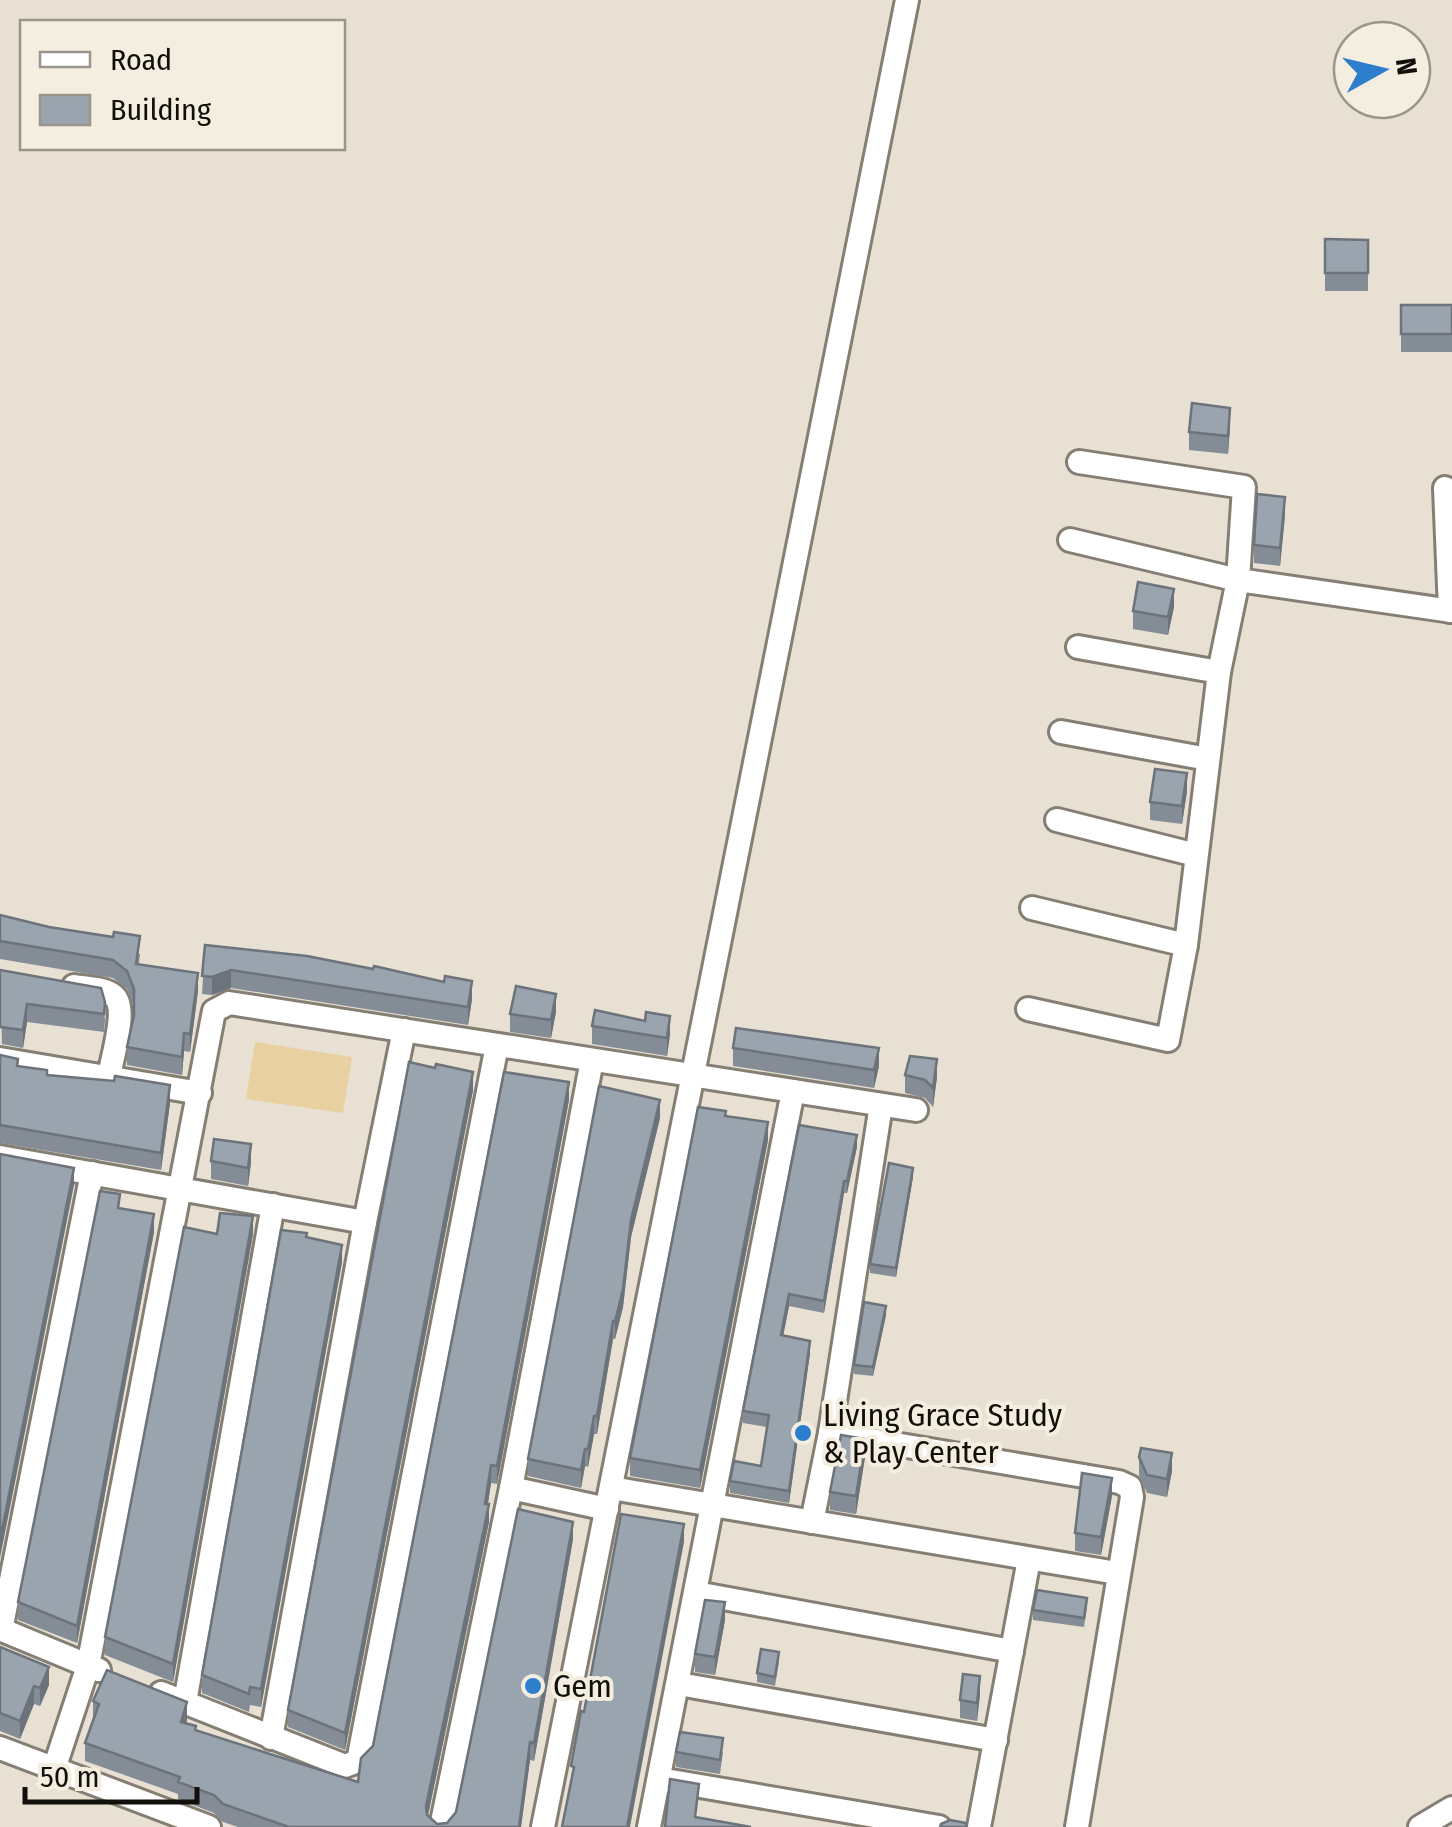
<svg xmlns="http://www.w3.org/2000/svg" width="1452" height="1827" font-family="'Fira Sans Condensed',sans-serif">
	<rect width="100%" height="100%" fill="#e7e0d3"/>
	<!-- park -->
	<path fill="#e8d0a0" d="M255,1042L352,1057L343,1113L246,1099Z"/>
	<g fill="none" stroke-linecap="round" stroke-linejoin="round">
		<!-- minor casing -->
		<g stroke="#857f73" stroke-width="28">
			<g id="minor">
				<path d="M1445,488L1450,611"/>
				<path d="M1070,540L1238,580L1452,611"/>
				<path d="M1078,647L1219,672"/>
				<path d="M1061,732L1208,759"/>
				<path d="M1057,820L1196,855"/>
				<path d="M1032,908L1186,945"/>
				<path d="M74,986C85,988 105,988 114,996C128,1008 112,1058 109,1076"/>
				<path d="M1028,1009L1168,1040L1186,945L1219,672L1238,580L1244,487L1079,462"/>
				<path d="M0,1059L200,1093"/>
				<path d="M0,1157L365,1222"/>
				<path d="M830,1433L1119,1482L1130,1487L1132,1497L1077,1827"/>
				<path d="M511,1488L607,1509"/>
				<path d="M611,1488L1117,1573"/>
				<path d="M812,1522L830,1433L881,1105"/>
				<path d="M696,1593L1012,1651"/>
				<path d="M0,1629L99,1670"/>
				<path d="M1,1630L92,1173"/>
				<path d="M679,1684L996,1740"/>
				<path d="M161,1693L345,1766L358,1761L497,1045"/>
				<path d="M185,1702L273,1205"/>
				<path d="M271,1738L365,1222L404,1030"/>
				<path d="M0,1748L209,1827"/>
				<path d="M54,1769L88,1666L214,1011L229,1003L916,1110"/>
				<path d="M671,1781L939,1827"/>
				<path d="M441,1827L511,1488L592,1060"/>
				<path d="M543,1827L907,0"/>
				<path d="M649,1827L793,1091"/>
				<path d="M979,1827L1029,1559"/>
				<path d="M1420,1827L1452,1808"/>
			</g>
		</g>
		<!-- minor -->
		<use href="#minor" stroke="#fff" stroke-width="22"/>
	</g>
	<!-- wall -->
	<g fill="#848d96">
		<path d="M1325,239L1368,240V291H1325Z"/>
		<rect x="1401" y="305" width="51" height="47"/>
		<path d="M1230,426L1228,454L1189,450V432Z"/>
		<path d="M1285,515L1280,566L1254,563V545Z"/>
		<path d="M1174,607L1168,635L1133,629V611Z"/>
		<path d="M1187,791L1182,824L1150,820V802Z"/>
		<path d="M0,915L140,954L139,964L198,991L190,1052L184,1051L182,1075L127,1065V1047L134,1015V1007L127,989L113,978L0,959Z"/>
		<path d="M205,945L472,999L468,1025L231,988L212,995L202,994Z"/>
		<path d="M0,970L101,988L105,1020L104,1032L27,1022L23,1048L2,1044Z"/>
		<path d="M556,1012L551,1038L510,1032V1014Z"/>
		<path d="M592,1026L670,1034L667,1056L592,1044Z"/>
		<path d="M733,1048L879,1066L874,1088L733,1066Z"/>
		<path d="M0,1055L18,1066L47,1075L170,1103L161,1170L0,1143Z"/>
		<path d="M435,1068L473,1090L345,1750L288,1727V1710Z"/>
		<path d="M905,1075L937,1077L933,1107L925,1098L905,1093Z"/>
		<path d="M569,1100L497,1484L491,1483L488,1504L489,1522L428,1816L437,1824L447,1823L456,1812L573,1539L534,1761L530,1760L521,1827H238L223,1822L214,1813L178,1799V1794L85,1761V1743L93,1719V1701L187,1720L186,1724L196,1730L358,1782L373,1746Z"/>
		<path d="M726,1116L768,1140L700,1488L630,1476V1458Z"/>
		<path d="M660,1118L631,1237L623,1307L615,1339H613L597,1434H594L588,1467L585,1466L581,1488L528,1476V1459Z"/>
		<path d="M799,1125L857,1147L847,1193H844L824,1313L789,1306L783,1336L810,1353L789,1503L730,1493V1481L761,1466L767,1427L743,1423V1411Z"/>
		<path d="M211,1161L251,1162L248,1186L211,1179Z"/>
		<path d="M913,1177L896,1277L870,1273V1264Z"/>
		<path d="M120,1208L154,1232L77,1643L18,1620V1602Z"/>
		<path d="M217,1234H253L173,1682L105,1655V1637Z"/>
		<path d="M307,1237L342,1262L261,1707L250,1705L249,1712L202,1693V1675Z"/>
		<path d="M886,1315L873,1376L854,1374V1365Z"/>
		<path d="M865,1457L856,1514L830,1510V1492Z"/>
		<path d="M1139,1457L1172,1471L1167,1497L1147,1493L1139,1476Z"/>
		<path d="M1112,1496L1101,1555L1075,1551V1533Z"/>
		<path d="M1087,1607L1084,1627L1033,1620V1610Z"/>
		<path d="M725,1620L715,1675L695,1672V1654Z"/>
		<path d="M0,1647L49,1685L40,1706L34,1704L20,1739L0,1731Z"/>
		<path d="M779,1661L775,1686L757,1682V1673Z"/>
		<path d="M980,1694L977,1721L960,1718V1700Z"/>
		<path d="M676,1752H723L720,1774L676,1767Z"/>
	</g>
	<!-- shaded-wall -->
	<g fill="#6c737a">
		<path d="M1230,408V426L1228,454V436Z"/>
		<path d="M1285,497V515L1280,566V548Z"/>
		<path d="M1174,589V607L1168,635V617Z"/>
		<path d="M1187,773V791L1182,824V806Z"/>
		<path d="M231,970V988L212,995V977Z"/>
		<path d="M198,973V991L190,1052V1034Z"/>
		<path d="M472,981V999L468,1025V1007Z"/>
		<path d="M556,994V1012L551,1038V1020Z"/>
		<path d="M27,1004V1022L23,1048V1030Z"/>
		<path d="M670,1016V1034L667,1056V1038Z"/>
		<path d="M184,1033V1051L182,1075V1057Z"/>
		<path d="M879,1048V1066L874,1088V1070Z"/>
		<path d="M937,1059V1077L933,1107V1088Z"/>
		<path d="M473,1072V1090L345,1750V1733Z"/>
		<path d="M569,1082V1100L497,1484V1466Z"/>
		<path d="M170,1085V1103L161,1170V1153Z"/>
		<path d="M660,1100V1118L631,1237L623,1307L615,1339V1322L631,1220Z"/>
		<path d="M768,1122V1140L700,1488V1470Z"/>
		<path d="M857,1135V1147L847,1193V1181Z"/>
		<path d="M251,1144V1162L248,1186V1168Z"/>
		<path d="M74,1168V1185L0,1558V1540Z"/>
		<path d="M913,1168V1177L896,1277V1268Z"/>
		<path d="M844,1181V1193L824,1313V1301Z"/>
		<path d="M154,1214V1232L77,1643V1626Z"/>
		<path d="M253,1216V1234L173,1682V1664Z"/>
		<path d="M342,1245V1262L261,1707V1689Z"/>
		<path d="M789,1294V1306L781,1347V1335Z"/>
		<path d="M886,1306V1315L873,1376V1367Z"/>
		<path d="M613,1321V1339L597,1434V1416Z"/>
		<path d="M810,1341V1353L789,1503V1491Z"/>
		<path d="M594,1416V1434L588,1467V1449Z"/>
		<path d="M865,1439V1457L856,1514V1496Z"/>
		<path d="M585,1449V1466L581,1488V1470Z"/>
		<path d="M1172,1453V1471L1167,1497V1479Z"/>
		<path d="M491,1465V1483L486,1516L489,1504V1522L426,1824V1806L485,1504Z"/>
		<path d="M1112,1478V1496L1101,1555V1537Z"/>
		<path d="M573,1522V1539L534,1761V1743Z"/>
		<path d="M684,1524V1542L630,1827H627Z"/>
		<path d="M725,1602V1620L715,1675V1657Z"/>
		<path d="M49,1667V1685L40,1706V1688Z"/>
		<path d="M980,1676V1694L977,1721V1703Z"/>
		<path d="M34,1686V1704L20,1739V1721Z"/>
		<path d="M187,1702V1720L181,1740V1722Z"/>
		<path d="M530,1742V1760L521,1827H519Z"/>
	</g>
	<!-- building -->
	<g fill="#9aa4af" stroke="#6c737a" stroke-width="2.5">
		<path d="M1325,239L1368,240V273H1325Z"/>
		<rect x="1401" y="305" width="51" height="29"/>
		<path d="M1192,403L1230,408L1228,436L1189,432Z"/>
		<path d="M1257,494L1285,497L1280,548L1254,545Z"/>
		<path d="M1138,582L1174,589L1168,617L1133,611Z"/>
		<path d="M1155,769L1187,773L1182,806L1150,802Z"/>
		<path d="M0,915L49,927L113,937L114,932L140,936L136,964L198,973L190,1034L184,1033L182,1057L127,1047L134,1015V989L127,971L113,960L0,941Z"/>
		<path d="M205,945L307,956L373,969L374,966L444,982L445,976L472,981L468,1007L231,970L212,977L202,976Z"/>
		<path d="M0,970L101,988L105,1002L104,1014L27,1004L23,1030L0,1027Z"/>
		<path d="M516,986L556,994L551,1020L510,1014Z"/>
		<path d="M595,1010L645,1021L646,1012L670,1016L667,1038L592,1026Z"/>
		<path d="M736,1028L879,1048L874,1070L733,1048Z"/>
		<path d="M0,1055L18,1059L17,1066L47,1070V1075L114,1081L115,1076L170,1085L161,1153L0,1125Z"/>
		<path d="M910,1056L937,1059L933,1088L925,1080L905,1075Z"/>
		<path d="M409,1062L435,1068L436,1064L473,1072L345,1733L288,1710Z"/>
		<path d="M504,1072L569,1082L497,1466L491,1465L485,1504H489L426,1806L427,1815L437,1824L447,1823L456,1812L518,1509L573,1522L534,1743L530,1742L519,1827H289L223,1804L214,1795L178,1782L180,1777L85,1743L99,1704L93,1701L107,1670L187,1702L181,1722L196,1726L195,1730L358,1782L361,1758L373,1746Z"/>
		<path d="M599,1086L660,1100L631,1220L623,1289L615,1322L613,1321L597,1416H594L588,1449H585L581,1470L528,1459Z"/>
		<path d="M698,1107L726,1111L725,1116L768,1122L700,1470L630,1458Z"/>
		<path d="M799,1125L857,1135L847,1181H844L824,1301L789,1294L781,1335L810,1341L789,1491L730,1481L734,1461L761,1466L769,1415L743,1411Z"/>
		<path d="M214,1139L251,1144L248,1168L211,1161Z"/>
		<path d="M0,1154L74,1168L0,1540Z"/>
		<path d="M889,1163L913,1168L896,1268L870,1264Z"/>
		<path d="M100,1191L120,1194L118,1208L154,1214L77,1626L18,1602Z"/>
		<path d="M220,1213L253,1216L173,1664L105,1637L184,1227L217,1234Z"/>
		<path d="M281,1230L307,1233L306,1237L342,1245L261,1689L250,1687L249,1694L202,1675Z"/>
		<path d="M864,1302L886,1306L873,1367L854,1365Z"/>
		<path d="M841,1435L865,1439L856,1496L830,1492Z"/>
		<path d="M1141,1448L1172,1453L1167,1479L1147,1475L1139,1457Z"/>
		<path d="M1082,1473L1112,1478L1101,1537L1075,1533Z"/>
		<path d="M621,1514L684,1524L627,1827H562L574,1767L571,1766L581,1711L584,1712Z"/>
		<path d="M1037,1590L1087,1598L1084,1618L1033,1610Z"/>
		<path d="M705,1600L725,1602L715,1657L695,1654Z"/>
		<path d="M0,1647L49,1667L40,1688L34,1686L20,1721L0,1713Z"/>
		<path d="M761,1649L779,1652L775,1677L757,1673Z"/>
		<path d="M963,1674L980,1676L977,1703L960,1700Z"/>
		<path d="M680,1732L723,1738L720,1760L676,1752Z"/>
		<path d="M670,1779L699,1784L695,1817L751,1827H665Z"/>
		<path d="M950,1820L966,1823V1827H940L941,1824Z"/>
	</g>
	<!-- markers -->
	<g fill="#2d7fce" stroke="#f4eee0" stroke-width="4">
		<circle cx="803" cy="1433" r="10"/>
		<circle cx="533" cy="1686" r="10"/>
	</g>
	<g text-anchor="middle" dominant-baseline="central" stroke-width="8" stroke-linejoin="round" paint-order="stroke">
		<!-- poi labels -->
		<g font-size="32" fill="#110f0a" stroke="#f4eee0" text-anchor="start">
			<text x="823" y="1415">Living Grace Study<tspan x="823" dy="37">&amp; Play Center</tspan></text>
			<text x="553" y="1686">Gem</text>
		</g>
	</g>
	<!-- legend -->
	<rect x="20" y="20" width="325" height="130" fill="#f4eee0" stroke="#99958a" stroke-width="2.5"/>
	<rect x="40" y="52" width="50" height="15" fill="#ffffff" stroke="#99958a" stroke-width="2.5"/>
	<text x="110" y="70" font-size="30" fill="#110f0a">Road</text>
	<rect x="40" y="95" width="50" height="30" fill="#9aa4af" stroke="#99958a" stroke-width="2.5"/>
	<text x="110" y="120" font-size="30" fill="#110f0a">Building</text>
	<!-- north arrow -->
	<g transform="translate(1382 70) rotate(82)"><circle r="48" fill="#f4eee0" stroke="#99958a" stroke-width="2.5"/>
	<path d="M0-8L18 38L0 25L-18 38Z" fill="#2d7fce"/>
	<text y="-15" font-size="28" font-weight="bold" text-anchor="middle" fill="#110f0a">N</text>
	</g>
	<!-- scale -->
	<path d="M25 1787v15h172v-15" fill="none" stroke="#110f0a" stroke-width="5"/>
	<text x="40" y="1787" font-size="30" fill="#110f0a" stroke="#f4eee0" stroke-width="8" paint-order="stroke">50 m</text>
</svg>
